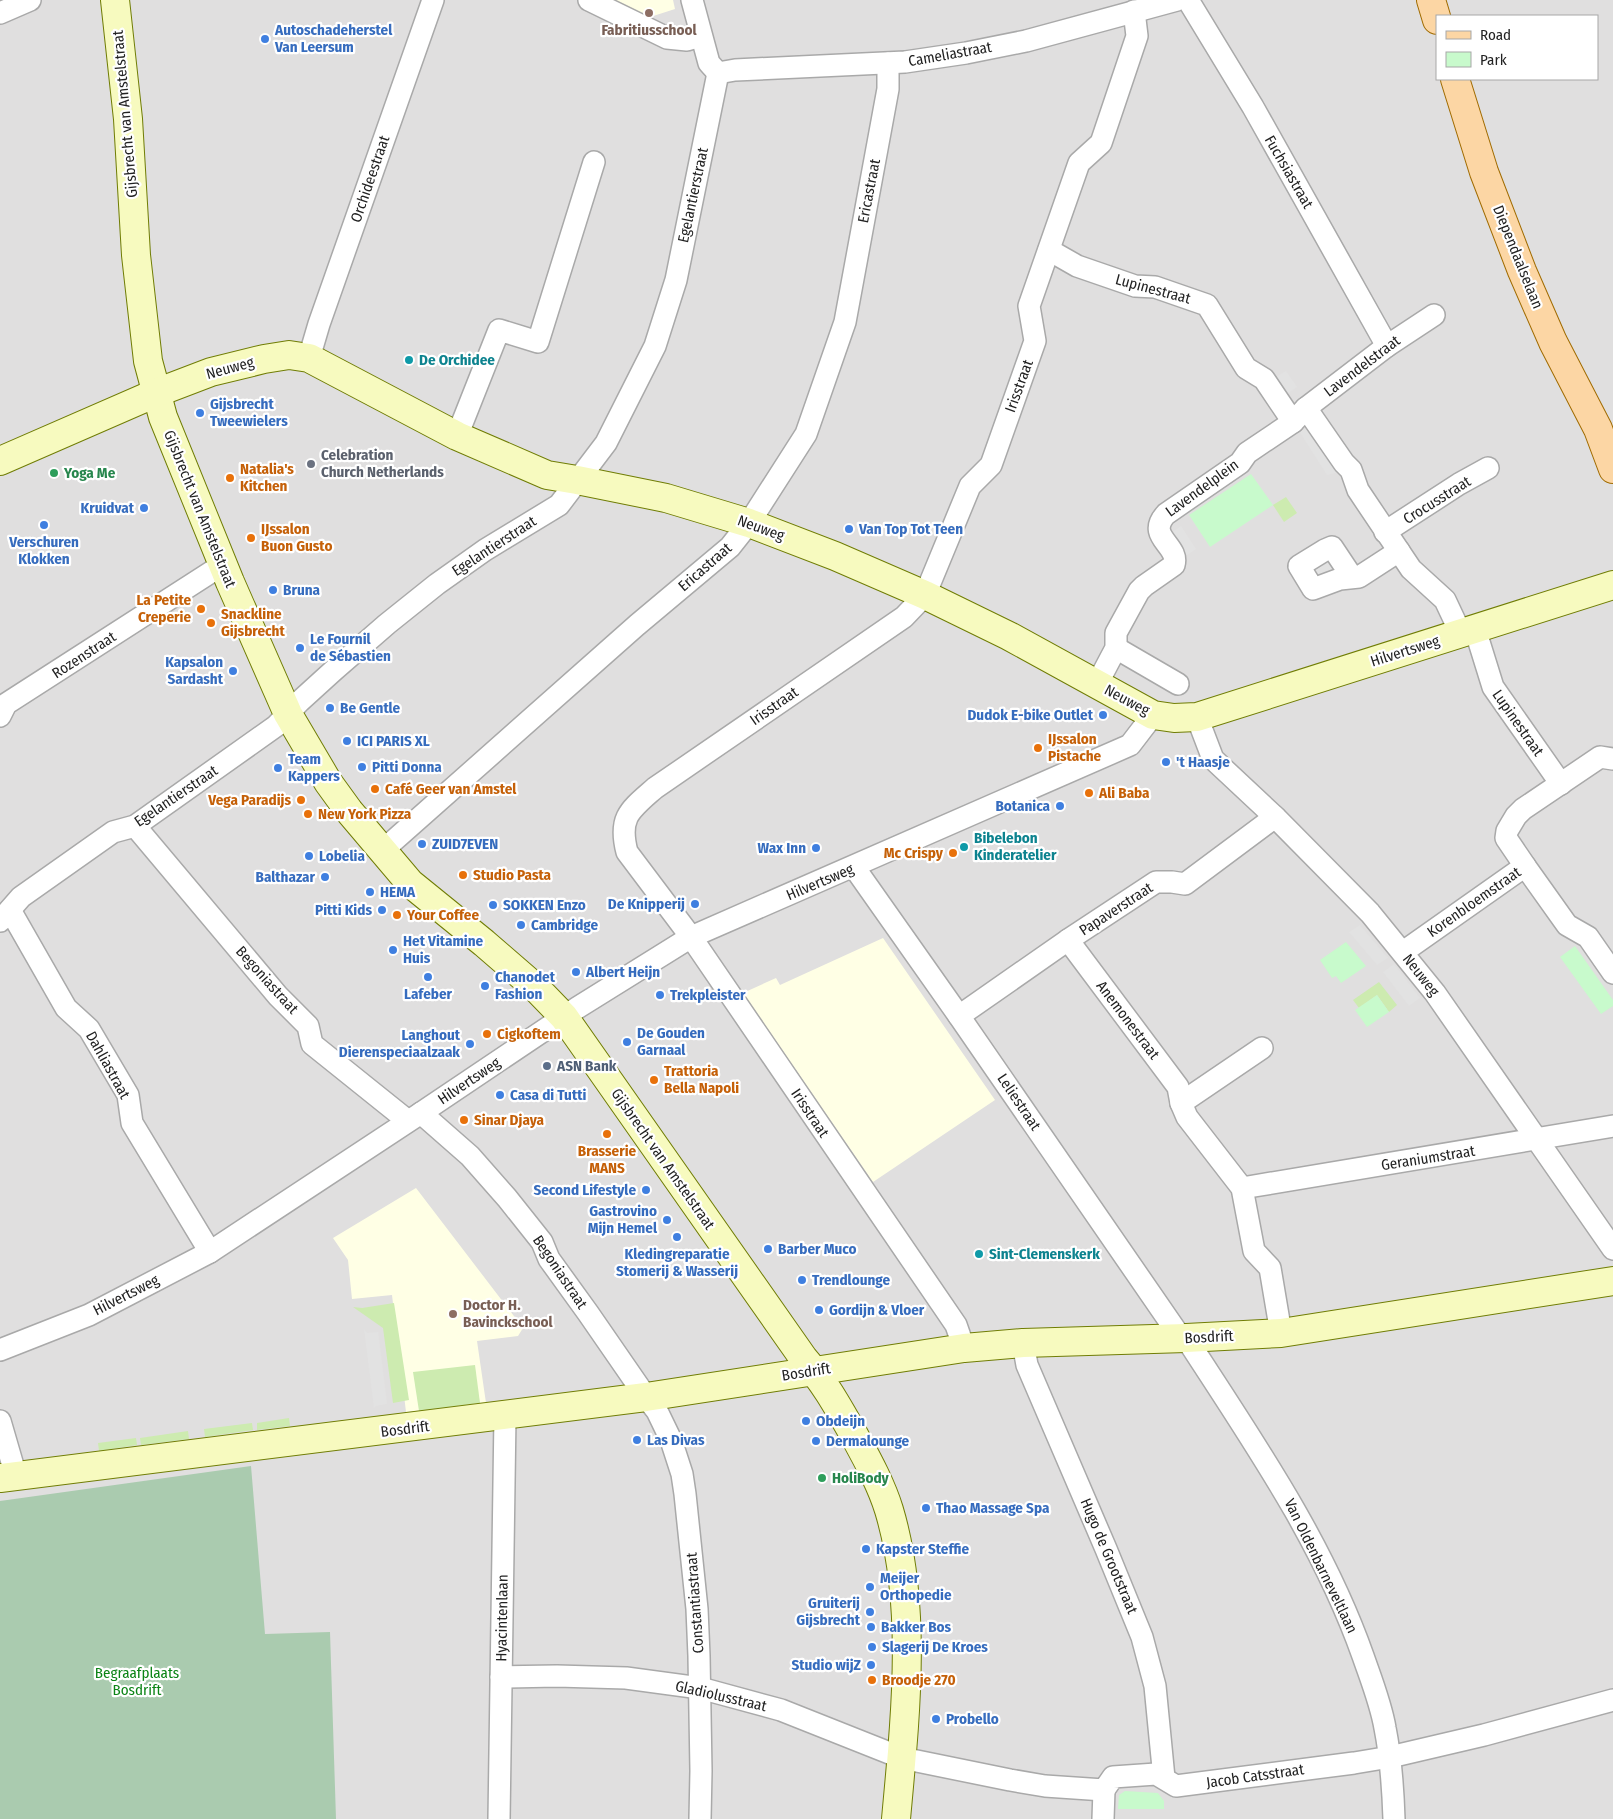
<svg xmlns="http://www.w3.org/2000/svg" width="1613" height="1819" font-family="'Fira Sans Condensed',sans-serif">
	<rect width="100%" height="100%" fill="#f2efe9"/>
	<!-- residential -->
	<path fill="#e0dfdf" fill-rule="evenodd" d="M0,0H1613V1819H0ZM1437,16H1597V79H1437Z"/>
	<!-- education -->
	<g fill="#ffffe5">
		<path d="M611,0H673L675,9L647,18Z"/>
		<path d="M883,938L995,1100L873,1182L743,993L776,978L780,985Z"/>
		<path d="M416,1188L523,1328L518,1336L477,1341L486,1403L406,1412L392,1295L352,1299L348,1260L333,1238Z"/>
	</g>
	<!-- grass -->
	<g fill="#cdebb0">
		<path d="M1286,497L1297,513L1284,522L1273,505Z"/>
		<path d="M1379,982L1397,1005L1389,1012L1377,995L1359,1008L1353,1000Z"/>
		<path d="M394,1303L409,1400L393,1403L383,1328L353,1307L362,1308Z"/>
		<path d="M475,1365L480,1403L419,1411L413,1372Z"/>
		<path d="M289,1418L290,1426L257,1430V1423Z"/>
		<path d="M252,1423L253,1430L205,1437L204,1429Z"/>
		<path d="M188,1431L189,1439L141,1445L140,1438Z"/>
		<path d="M136,1438L137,1445L99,1451L98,1443Z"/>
	</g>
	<!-- cemetery -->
	<path fill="#aacbaf" d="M251,1466L265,1634L330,1632L336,1819H0V1501Z"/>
	<!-- park -->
	<g fill="#c8facc">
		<path d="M1251,474L1273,505L1210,547L1189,515Z"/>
		<path d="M1346,942L1366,966L1341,983L1336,976L1332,978L1320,960Z"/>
		<path d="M1575,946L1613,1000V1006L1601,1014L1560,957Z"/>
		<path d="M1377,995L1389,1012L1367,1027L1355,1010Z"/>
		<path d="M1125,1791L1158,1793L1164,1801V1809H1118L1119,1795Z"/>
	</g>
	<!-- parking -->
	<g fill="#e2e2e2">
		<path d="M1286,371L1297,387L1284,396L1273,379Z"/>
		<path d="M1311,428L1339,472L1327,475L1299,431Z"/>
		<path d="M1181,526L1196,549L1184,557L1170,534Z"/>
		<path d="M1326,551L1342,575L1316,586L1304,566Z"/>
		<path d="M1360,925L1388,958L1377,965L1349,932Z"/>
		<path d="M1394,964L1420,998L1409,1006L1383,972Z"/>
		<path d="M364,1329L367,1333L378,1332L387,1404L376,1406L374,1408Z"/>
	</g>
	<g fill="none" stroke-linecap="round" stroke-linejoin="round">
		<!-- street casing -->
		<g stroke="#a9a9a9" stroke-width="24">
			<g id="street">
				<path d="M589,0L667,38L687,40L701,36"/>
				<path d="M692,0L709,63L718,73"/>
				<path d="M1188,0L1253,107L1387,346"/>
				<path d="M0,13L30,0"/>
				<path d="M718,73L735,70L905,62L966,53L1026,41L1177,0"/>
				<path d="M1049,250L1077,266L1135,286L1155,287L1207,305L1246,368L1264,379L1293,422"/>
				<path d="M309,358L319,324L433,0"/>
				<path d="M1306,408L1344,463L1351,470L1358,490L1411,569L1445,600L1461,634"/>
				<path d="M457,436L499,330L538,342L594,162"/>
				<path d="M1385,532L1459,484L1488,468"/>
				<path d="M1352,577L1332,547L1325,550L1299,566L1313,589L1340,579L1359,577L1399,551"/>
				<path d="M1475,629L1493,687L1561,784"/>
				<path d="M1116,648L1178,684"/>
				<path d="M1097,684L1116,648V633L1139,591L1144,586L1174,565C1180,545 1145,537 1166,514L1240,463L1247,453L1293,422L1306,408L1387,346L1434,315"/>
				<path d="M0,716L6,704L222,565"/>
				<path d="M1197,717L1213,759L1275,817L1370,913L1435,993L1613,1249"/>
				<path d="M135,826L278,996L308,1026L312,1044L408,1121"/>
				<path d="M382,851L637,625L730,547L749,523L806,434L845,322L888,89V63"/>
				<path d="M1525,866L1567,925L1588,937L1613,973"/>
				<path d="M854,867L959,1016L1181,1338"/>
				<path d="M10,910L66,1008L89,1029L128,1095L132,1123L210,1252"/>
				<path d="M0,921L21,897L113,832L135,826L276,726L300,701L333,671L387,624L437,584L485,550L559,505L606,443L655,346L676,280L718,73"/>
				<path d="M1068,940L1178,1087L1181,1103L1187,1117L1242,1188L1254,1251L1270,1268L1281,1333"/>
				<path d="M1403,952L1525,866L1506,838L1507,831L1516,816L1523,809L1600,757L1613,759"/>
				<path d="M959,1016L1068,940L1156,882H1172L1185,884L1275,817"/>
				<path d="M1181,1103L1262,1048"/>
				<path d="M421,1113L470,1156L507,1198L542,1242L549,1259L588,1313L646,1397L657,1411L671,1440L682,1474L685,1494L697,1609L699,1656L701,1771L700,1819"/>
				<path d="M1242,1188L1613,1126"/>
				<path d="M1186,1338C1252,1440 1322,1540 1363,1656C1371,1679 1381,1704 1385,1728C1391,1758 1393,1789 1394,1819"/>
				<path d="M1023,1343L1027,1365L1106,1549L1142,1637L1155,1686L1164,1778"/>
				<path d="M964,1348L956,1325L691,937L627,852C618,817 630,810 655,788L904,617L925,595L970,486L991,465L1035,341L1029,306L1079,163L1101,143L1137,36L1134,11"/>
				<path d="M0,1350L89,1315L210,1252L421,1113L577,1008L691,937L1130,745L1153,715"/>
				<path d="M0,1421L16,1476"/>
				<path d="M501,1677L557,1676L626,1678L700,1688L781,1710L902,1758L1010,1780L1045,1786L1104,1790L1113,1777L1156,1774L1176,1786L1354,1763L1390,1757L1484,1735L1613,1700"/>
				<path d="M499,1819L505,1416"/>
				<path d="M1103,1819L1104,1790"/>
			</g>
		</g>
		<!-- secondary casing -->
		<g stroke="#707d05" stroke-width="30">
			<g id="secondary">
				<path d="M115,0L128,119L136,255L148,361L163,417L230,582L288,714L328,782L349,811L410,883L484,943L536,988L564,1017L804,1359C825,1383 838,1407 854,1435C867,1459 881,1484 889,1510C918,1607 905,1720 896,1819"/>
				<path d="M0,461L156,393L211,372L264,359L289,355L309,358L457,436L547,475L577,480L666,498L749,523L835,556L925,595L1009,636L1153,715L1174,718L1197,717L1613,585"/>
				<path d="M0,1478L646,1397L964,1348L1023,1343L1186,1338L1281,1333L1613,1281"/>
			</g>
		</g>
		<!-- primary casing -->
		<g stroke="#a06b00" stroke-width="30">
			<g id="primary">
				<path d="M1431,0L1437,20"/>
				<path d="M1455,79L1484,172L1522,271L1553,342L1598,429L1613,469"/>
			</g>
		</g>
		<!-- street -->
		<use href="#street" stroke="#fff" stroke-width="21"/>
		<!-- secondary -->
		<use href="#secondary" stroke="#f7fabf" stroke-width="28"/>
		<!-- primary -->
		<use href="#primary" stroke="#fcd6a4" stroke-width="28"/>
	</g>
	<!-- markers -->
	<g fill="#8d6e63" stroke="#fff" stroke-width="2">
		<circle cx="649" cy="13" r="5"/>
		<circle cx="453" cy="1314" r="5"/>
	</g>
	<g fill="#3f7fe0" stroke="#fff" stroke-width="2">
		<circle cx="265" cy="39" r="5"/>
		<circle cx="200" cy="413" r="5"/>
		<circle cx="144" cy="508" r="5"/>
		<circle cx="44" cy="525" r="5"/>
		<circle cx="849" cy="529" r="5"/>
		<circle cx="273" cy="590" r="5"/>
		<circle cx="300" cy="648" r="5"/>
		<circle cx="233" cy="671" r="5"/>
		<circle cx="330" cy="708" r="5"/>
		<circle cx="1103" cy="715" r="5"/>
		<circle cx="347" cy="741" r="5"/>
		<circle cx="1166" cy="762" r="5"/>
		<circle cx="362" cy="767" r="5"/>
		<circle cx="278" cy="768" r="5"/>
		<circle cx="1060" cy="806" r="5"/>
		<circle cx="422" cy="844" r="5"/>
		<circle cx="816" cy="848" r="5"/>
		<circle cx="309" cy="856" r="5"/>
		<circle cx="325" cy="877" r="5"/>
		<circle cx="370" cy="892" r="5"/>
		<circle cx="695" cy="904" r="5"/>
		<circle cx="493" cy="905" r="5"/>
		<circle cx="382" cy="910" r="5"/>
		<circle cx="521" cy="925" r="5"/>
		<circle cx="393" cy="950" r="5"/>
		<circle cx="576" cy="972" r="5"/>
		<circle cx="428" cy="977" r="5"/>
		<circle cx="485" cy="986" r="5"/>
		<circle cx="660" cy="995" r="5"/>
		<circle cx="627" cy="1042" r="5"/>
		<circle cx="470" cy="1044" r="5"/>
		<circle cx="500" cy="1095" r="5"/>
		<circle cx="646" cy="1190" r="5"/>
		<circle cx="667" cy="1220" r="5"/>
		<circle cx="677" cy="1237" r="5"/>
		<circle cx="768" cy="1249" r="5"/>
		<circle cx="802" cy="1280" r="5"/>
		<circle cx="819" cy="1310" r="5"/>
		<circle cx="806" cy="1421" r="5"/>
		<circle cx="637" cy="1440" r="5"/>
		<circle cx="816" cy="1441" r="5"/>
		<circle cx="926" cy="1508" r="5"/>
		<circle cx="866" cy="1549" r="5"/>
		<circle cx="870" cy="1587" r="5"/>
		<circle cx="870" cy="1612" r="5"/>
		<circle cx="871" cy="1627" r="5"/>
		<circle cx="872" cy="1647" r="5"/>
		<circle cx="871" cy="1665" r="5"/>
		<circle cx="936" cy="1719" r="5"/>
	</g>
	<g fill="#0f9aa8" stroke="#fff" stroke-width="2">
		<circle cx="409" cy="360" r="5"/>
		<circle cx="964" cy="847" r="5"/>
		<circle cx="979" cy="1254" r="5"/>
	</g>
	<circle fill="#6b7280" stroke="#fff" stroke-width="2" cx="311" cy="464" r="5"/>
	<g fill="#2e9e5b" stroke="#fff" stroke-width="2">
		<circle cx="54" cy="473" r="5"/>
		<circle cx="822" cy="1478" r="5"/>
	</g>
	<g fill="#e8710a" stroke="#fff" stroke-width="2">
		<circle cx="230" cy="478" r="5"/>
		<circle cx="251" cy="538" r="5"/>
		<circle cx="201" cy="609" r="5"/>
		<circle cx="211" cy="623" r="5"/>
		<circle cx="1038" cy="748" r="5"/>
		<circle cx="375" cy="789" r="5"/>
		<circle cx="1089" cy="793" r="5"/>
		<circle cx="301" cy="800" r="5"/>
		<circle cx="308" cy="814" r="5"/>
		<circle cx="953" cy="853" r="5"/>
		<circle cx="463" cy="875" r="5"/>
		<circle cx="397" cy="915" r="5"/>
		<circle cx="487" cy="1034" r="5"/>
		<circle cx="654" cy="1080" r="5"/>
		<circle cx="464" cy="1120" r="5"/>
		<circle cx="607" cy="1134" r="5"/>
		<circle cx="872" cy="1680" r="5"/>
	</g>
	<circle fill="#5c6f8a" stroke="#fff" stroke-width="2" cx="547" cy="1066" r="5"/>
	<g text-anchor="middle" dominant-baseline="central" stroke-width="4.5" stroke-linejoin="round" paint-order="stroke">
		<!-- shop labels -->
		<g font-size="15" font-weight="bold" fill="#366cbe" stroke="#fff" text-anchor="start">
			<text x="275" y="30">Autoschadeherstel<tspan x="275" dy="17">Van Leersum</tspan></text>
			<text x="210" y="404">Gijsbrecht<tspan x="210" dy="17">Tweewielers</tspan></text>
			<text x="134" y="508" text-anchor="end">Kruidvat</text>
			<text x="859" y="529">Van Top Tot Teen</text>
			<text x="44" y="542" text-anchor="middle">Verschuren<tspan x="44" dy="17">Klokken</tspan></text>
			<text x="283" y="590">Bruna</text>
			<text x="310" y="639">Le Fournil<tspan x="310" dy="17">de Sébastien</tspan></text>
			<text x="223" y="662" text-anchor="end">Kapsalon<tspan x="223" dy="17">Sardasht</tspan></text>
			<text x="340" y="708">Be Gentle</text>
			<text x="1093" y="715" text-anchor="end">Dudok E-bike Outlet</text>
			<text x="357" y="741">ICI PARIS XL</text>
			<text x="288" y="759">Team<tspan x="288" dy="17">Kappers</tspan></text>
			<text x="1176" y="762">'t Haasje</text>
			<text x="372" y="767">Pitti Donna</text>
			<text x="1050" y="806" text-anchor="end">Botanica</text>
			<text x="432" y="844">ZUID7EVEN</text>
			<text x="806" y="848" text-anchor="end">Wax Inn</text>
			<text x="319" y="856">Lobelia</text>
			<text x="315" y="877" text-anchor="end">Balthazar</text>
			<text x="380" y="892">HEMA</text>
			<text x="685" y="904" text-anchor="end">De Knipperij</text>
			<text x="503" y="905">SOKKEN Enzo</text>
			<text x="372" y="910" text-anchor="end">Pitti Kids</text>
			<text x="531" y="925">Cambridge</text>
			<text x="403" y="941">Het Vitamine<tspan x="403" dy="17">Huis</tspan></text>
			<text x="586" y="972">Albert Heijn</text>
			<text x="495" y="977">Chanodet<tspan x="495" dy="17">Fashion</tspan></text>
			<text x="428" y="994" text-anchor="middle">Lafeber</text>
			<text x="670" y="995">Trekpleister</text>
			<text x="637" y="1033">De Gouden<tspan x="637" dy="17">Garnaal</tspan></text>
			<text x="460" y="1035" text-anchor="end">Langhout<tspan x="460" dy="17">Dierenspeciaalzaak</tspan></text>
			<text x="510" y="1095">Casa di Tutti</text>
			<text x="636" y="1190" text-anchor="end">Second Lifestyle</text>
			<text x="657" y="1211" text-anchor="end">Gastrovino<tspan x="657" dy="17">Mijn Hemel</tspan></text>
			<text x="778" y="1249">Barber Muco</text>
			<text x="677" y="1254" text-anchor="middle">Kledingreparatie<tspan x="677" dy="17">Stomerij &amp; Wasserij</tspan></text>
			<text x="812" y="1280">Trendlounge</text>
			<text x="829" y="1310">Gordijn &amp; Vloer</text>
			<text x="816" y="1421">Obdeijn</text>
			<text x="647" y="1440">Las Divas</text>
			<text x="826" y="1441">Dermalounge</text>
			<text x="936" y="1508">Thao Massage Spa</text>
			<text x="876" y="1549">Kapster Steffie</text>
			<text x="880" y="1578">Meijer<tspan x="880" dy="17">Orthopedie</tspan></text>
			<text x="860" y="1603" text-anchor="end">Gruiterij<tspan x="860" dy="17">Gijsbrecht</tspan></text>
			<text x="881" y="1627">Bakker Bos</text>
			<text x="882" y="1647">Slagerij De Kroes</text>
			<text x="861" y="1665" text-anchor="end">Studio wijZ</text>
			<text x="946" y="1719">Probello</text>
		</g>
		<!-- education labels -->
		<g font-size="15" font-weight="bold" fill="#785e54" stroke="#fff">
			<text x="649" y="30">Fabritiusschool</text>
			<text x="463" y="1305" text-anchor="start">Doctor H.<tspan x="463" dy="17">Bavinckschool</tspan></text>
		</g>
		<!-- street labels -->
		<g font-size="15" fill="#222" stroke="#fff">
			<text transform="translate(950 54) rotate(-10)">Cameliastraat</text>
			<text transform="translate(125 114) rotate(-95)">Gijsbrecht van Amstelstraat</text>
			<text transform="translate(1289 172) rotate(60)">Fuchsiastraat</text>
			<text transform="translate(370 179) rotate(-71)">Orchideestraat</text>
			<text transform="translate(869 191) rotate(-79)">Ericastraat</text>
			<text transform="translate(693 195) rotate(-78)">Egelantierstraat</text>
			<text transform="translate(1518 257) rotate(68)">Diependaalselaan</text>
			<text transform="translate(1153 289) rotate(15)">Lupinestraat</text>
			<text transform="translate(1362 366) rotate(-37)">Lavendelstraat</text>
			<text transform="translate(230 368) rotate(-15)">Neuweg</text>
			<text transform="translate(1019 386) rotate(-70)">Irisstraat</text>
			<text transform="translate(1202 488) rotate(-36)">Lavendelplein</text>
			<text transform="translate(1437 500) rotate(-32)">Crocusstraat</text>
			<text transform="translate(200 509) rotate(68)">Gijsbrecht van Amstelstraat</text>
			<text transform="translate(761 528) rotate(20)">Neuweg</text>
			<text transform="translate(494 546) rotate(-33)">Egelantierstraat</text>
			<text transform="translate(705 567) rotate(-41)">Ericastraat</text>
			<text transform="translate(1405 651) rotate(-18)">Hilvertsweg</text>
			<text transform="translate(84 655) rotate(-33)">Rozenstraat</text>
			<text transform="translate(1127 700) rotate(28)">Neuweg</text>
			<text transform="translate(774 706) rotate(-35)">Irisstraat</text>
			<text transform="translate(1518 723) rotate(55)">Lupinestraat</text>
			<text transform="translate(176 796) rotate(-34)">Egelantierstraat</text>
			<text transform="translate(820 882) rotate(-23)">Hilvertsweg</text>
			<text transform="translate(1474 902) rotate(-35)">Korenbloemstraat</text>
			<text transform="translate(1116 909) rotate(-33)">Papaverstraat</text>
			<text transform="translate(1421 975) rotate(52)">Neuweg</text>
			<text transform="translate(267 980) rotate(48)">Begoniastraat</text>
			<text transform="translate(1128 1020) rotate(53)">Anemonestraat</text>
			<text transform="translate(108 1065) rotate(61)">Dahliastraat</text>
			<text transform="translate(469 1081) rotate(-34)">Hilvertsweg</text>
			<text transform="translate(1019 1102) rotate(56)">Leliestraat</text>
			<text transform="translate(810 1113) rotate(56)">Irisstraat</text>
			<text transform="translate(1428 1158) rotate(-9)">Geraniumstraat</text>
			<text transform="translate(663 1159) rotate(55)">Gijsbrecht van Amstelstraat</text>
			<text transform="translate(560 1272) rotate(56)">Begoniastraat</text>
			<text transform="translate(126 1295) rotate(-27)">Hilvertsweg</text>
			<text transform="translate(1209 1337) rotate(-3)">Bosdrift</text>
			<text transform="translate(806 1372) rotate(-9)">Bosdrift</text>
			<text transform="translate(405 1429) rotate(-7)">Bosdrift</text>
			<text transform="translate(1109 1556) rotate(67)">Hugo de Grootstraat</text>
			<text transform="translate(1321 1566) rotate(64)">Van Oldenbarneveltlaan</text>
			<text transform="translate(695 1603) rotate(-94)">Constantiastraat</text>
			<text transform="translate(502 1618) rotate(-89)">Hyacintenlaan</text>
			<text transform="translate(721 1696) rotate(13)">Gladiolusstraat</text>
			<text transform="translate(1255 1776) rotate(-8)">Jacob Catsstraat</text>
		</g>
		<!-- culture labels -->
		<g font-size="15" font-weight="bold" fill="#0d838f" stroke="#fff" text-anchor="start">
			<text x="419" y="360">De Orchidee</text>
			<text x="974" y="838">Bibelebon<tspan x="974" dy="17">Kinderatelier</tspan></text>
			<text x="989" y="1254">Sint-Clemenskerk</text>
		</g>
		<!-- worship labels -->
		<g font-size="15" font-weight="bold" fill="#5b616d" stroke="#fff" text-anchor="start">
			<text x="321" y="455">Celebration<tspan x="321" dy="17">Church Netherlands</tspan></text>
		</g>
		<!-- food labels -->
		<g font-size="15" font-weight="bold" fill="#c56008" stroke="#fff" text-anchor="start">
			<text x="240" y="469">Natalia's<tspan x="240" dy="17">Kitchen</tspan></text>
			<text x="261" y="529">IJssalon<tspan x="261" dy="17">Buon Gusto</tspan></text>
			<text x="191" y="600" text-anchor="end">La Petite<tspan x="191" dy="17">Creperie</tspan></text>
			<text x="221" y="614">Snackline<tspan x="221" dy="17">Gijsbrecht</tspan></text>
			<text x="1048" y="739">IJssalon<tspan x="1048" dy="17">Pistache</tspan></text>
			<text x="385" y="789">Café Geer van Amstel</text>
			<text x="1099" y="793">Ali Baba</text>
			<text x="291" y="800" text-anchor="end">Vega Paradijs</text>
			<text x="318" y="814">New York Pizza</text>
			<text x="943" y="853" text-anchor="end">Mc Crispy</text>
			<text x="473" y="875">Studio Pasta</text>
			<text x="407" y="915">Your Coffee</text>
			<text x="497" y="1034">Cigkoftem</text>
			<text x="664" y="1071">Trattoria<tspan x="664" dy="17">Bella Napoli</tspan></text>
			<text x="474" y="1120">Sinar Djaya</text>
			<text x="607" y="1151" text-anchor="middle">Brasserie<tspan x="607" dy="17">MANS</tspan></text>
			<text x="882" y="1680">Broodje 270</text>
		</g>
		<!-- leisure labels -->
		<g font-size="15" font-weight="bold" fill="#27864d" stroke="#fff" text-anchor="start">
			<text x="64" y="473">Yoga Me</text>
			<text x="832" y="1478">HoliBody</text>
		</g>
		<!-- service labels -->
		<g font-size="15" font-weight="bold" fill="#4e5e75" stroke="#fff" text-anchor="start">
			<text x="557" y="1066">ASN Bank</text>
		</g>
		<!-- park labels -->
		<g font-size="15" fill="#0c8416" stroke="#fff">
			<text x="137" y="1673">Begraafplaats<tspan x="137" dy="17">Bosdrift</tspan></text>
		</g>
	</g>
	<!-- legend -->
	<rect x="1436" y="15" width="162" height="65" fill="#ffffff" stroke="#a7a7a7"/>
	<rect x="1446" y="31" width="25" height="8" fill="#fcd6a4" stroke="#a7a7a7"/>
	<text x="1480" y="40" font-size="15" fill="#222222">Road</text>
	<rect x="1446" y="52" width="25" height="15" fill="#c8facc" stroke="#a7a7a7"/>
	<text x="1480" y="65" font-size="15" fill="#222222">Park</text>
</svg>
